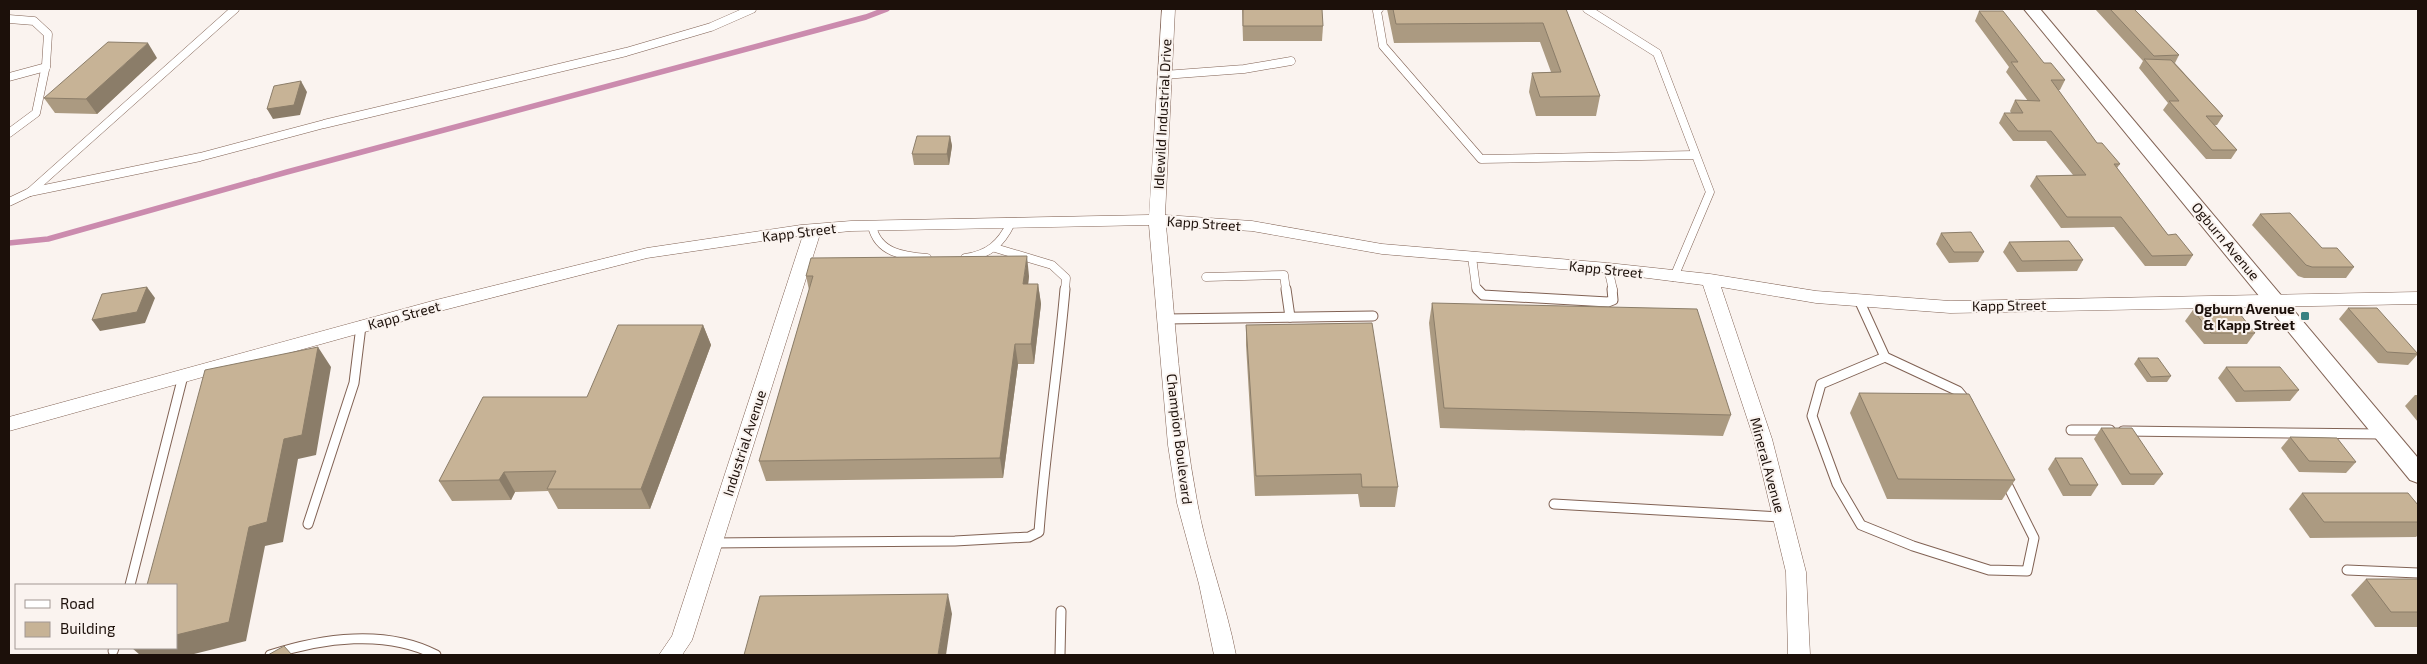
<svg xmlns="http://www.w3.org/2000/svg" width="2427" height="664" font-family="'Exo 2',sans-serif">
	<rect width="100%" height="100%" fill="#faf3ef"/>
	<g fill="none" stroke-linecap="round" stroke-linejoin="round">
		<!-- stream -->
		<path stroke="#cb8bae" stroke-width="5.5" d="M9,243L48,239L287,172L866,17L887,9"/>
		<!-- service-far1 casing -->
		<g stroke="#816254" stroke-width="9">
			<g id="service-far1">
				<path d="M1379,9L1377,11L1383,46L1481,159L1694,155"/>
				<path d="M1587,9L1657,53L1710,192L1674,277"/>
				<path d="M9,19L34,21L48,34L46,65L36,113L9,133"/>
				<path d="M1164,75L1244,69L1291,61"/>
				<path d="M9,77L46,67"/>
				<path d="M30,192L200,157L324,124L626,52L711,27L752,9"/>
				<path d="M9,202L30,192L235,9"/>
				<path d="M872,226C878,253 903,256 927,258"/>
				<path d="M995,248L1052,265L1066,278L1065,290"/>
				<path d="M1472,257L1476,287L1478,290"/>
				<path d="M965,258C988,255 1001,244 1011,223"/>
				<path d="M1608,268L1613,290"/>
				<path d="M1206,277L1284,275L1286,290"/>
			</g>
		</g>
		<!-- service casing -->
		<g stroke="#816254" stroke-width="11">
			<g id="service">
				<path d="M1286,289L1290,317"/>
				<path d="M1477,289L1483,295L1608,302L1613,300L1612,289"/>
				<path d="M1859,300L1885,357L1821,384L1812,416L1837,484L1861,525L1913,546L1989,570L2027,571L2034,538L2005,480"/>
				<path d="M1166,319L1373,316"/>
				<path d="M1885,357L1958,391L1968,403"/>
				<path d="M2071,430H2110"/>
				<path d="M2123,431L2383,434"/>
				<path d="M1554,504L1782,517"/>
				<path d="M308,524L354,383L361,326"/>
				<path d="M712,543L955,541L1029,537L1039,532C1045,451 1058,370 1065,289"/>
				<path d="M2347,570L2418,573"/>
				<path d="M130,585L183,376"/>
				<path d="M113,651L114,648"/>
				<path d="M270,655C322,638 386,629 436,655"/>
				<path d="M1060,655L1061,611"/>
			</g>
		</g>
		<!-- minor casing -->
		<g stroke="#816254" stroke-width="1">
			<path id="minor" d="M1162,9H1175L1165,215L1252,221L1382,244L1608,263L1710,274L1816,291L1950,301L2418,292V304L1950,313L1816,303L1721,287L1772,439L1806,572L1810,655H1788L1786,572L1754,439L1703,285L1608,273L1382,254L1252,231L1166,226C1175,317 1180,410 1197,501C1206,553 1226,603 1236,655H1214L1199,584L1177,503L1168,445L1149,225L851,231L820,234L692,640L682,655H659L672,636L803,235L647,258L436,312L9,431V417L436,300L647,248L801,225L851,221L1149,215Z"/>
		</g>
		<!-- tertiary casing -->
		<g stroke="#816254" stroke-width="2">
			<path id="tertiary" d="M2024,9H2040L2418,458V483L2410,480Z"/>
		</g>
		<!-- service-far1 -->
		<use href="#service-far1" stroke="#fff" stroke-width="8"/>
		<!-- service -->
		<use href="#service" stroke="#fff" stroke-width="9"/>
		<!-- minor -->
		<use href="#minor" fill="#fff" fill-rule="evenodd"/>
		<!-- tertiary -->
		<use href="#tertiary" fill="#fff" fill-rule="evenodd"/>
	</g>
	<!-- wall -->
	<g fill="#ab9a81">
		<path d="M1242,9L1323,26L1322,41H1243Z"/>
		<path d="M1387,9H1566L1600,96L1596,116H1536L1529,92L1532,73L1551,72L1540,42L1394,43Z"/>
		<path d="M2095,9H2134L2179,55L2175,63L2223,116L2217,125H2215L2237,150L2231,159H2206L2163,110L2168,103L2139,68L2143,61Z"/>
		<path d="M1979,11L2044,63L2065,80L2060,90H2058L2097,143L2120,164L2117,168L2168,235L2193,255L2186,266H2145L2114,227L2061,228L2030,186L2036,176L2073,175L2046,141H2013L1999,123L2004,113H2011L2010,111L2015,100L2028,101L2006,72L2009,67L1975,21Z"/>
		<path d="M157,58L97,114L55,113L44,98Z"/>
		<path d="M950,136L952,146L949,165H914L912,154Z"/>
		<path d="M2260,214L2322,248L2354,267L2346,278H2304L2298,276L2252,225Z"/>
		<path d="M1941,233L1984,252L1978,262L1949,263L1936,244Z"/>
		<path d="M2009,242L2083,260L2077,271L2017,272L2003,252Z"/>
		<path d="M806,276H1029L1028,284H1038L1041,304L1034,364H1018L1003,478L766,481L759,461L809,290Z"/>
		<path d="M1432,303L1731,415L1723,436L1440,428L1429,323Z"/>
		<path d="M2348,308L2418,354L2408,365L2378,363L2339,319Z"/>
		<path d="M2193,310L2255,333L2247,344H2204L2185,321Z"/>
		<path d="M703,325L711,345L650,509H558L548,491L515,492L511,500L452,501L439,481L587,397Z"/>
		<path d="M1246,325L1398,487L1395,507H1360L1358,494L1255,496L1246,345Z"/>
		<path d="M2138,358L2171,376L2167,382H2147L2134,364Z"/>
		<path d="M2226,367L2299,390L2290,401L2236,402L2218,378Z"/>
		<path d="M1859,393L2015,480L2002,500L1887,499L1850,413Z"/>
		<path d="M2415,395H2418V422L2405,406Z"/>
		<path d="M2101,428L2163,474L2154,485H2122L2094,439Z"/>
		<path d="M2290,437L2356,462L2346,473L2299,472L2281,448Z"/>
		<path d="M2055,458L2098,485L2091,496H2063L2048,469Z"/>
		<path d="M2302,493L2418,505V535L2416,537L2310,538L2289,509Z"/>
		<path d="M2366,579H2418V627H2375L2351,595Z"/>
	</g>
	<!-- shaded-wall -->
	<g fill="#8b7d69">
		<path d="M148,43L157,58L97,114L86,99Z"/>
		<path d="M301,81L307,92L300,115L273,119L267,109Z"/>
		<path d="M950,136L952,146L949,165L947,154Z"/>
		<path d="M1027,256L1029,276L1026,304L1023,284Z"/>
		<path d="M1038,284L1041,304L1034,364L1031,344Z"/>
		<path d="M147,287L155,298L145,323L100,331L92,320Z"/>
		<path d="M703,325L711,345L650,509L641,489Z"/>
		<path d="M1015,344L1018,364L1003,478L1000,458Z"/>
		<path d="M318,347L331,367L316,455L298,459L283,542L265,546L246,641L190,655H140L132,648H176V635L249,527Z"/>
		<path d="M504,472L515,492L511,500L499,480Z"/>
		<path d="M948,594L952,614L946,655H938Z"/>
	</g>
	<!-- building -->
	<g fill="#c7b396" stroke="#8b7d69">
		<path d="M1243,9H1322L1323,26H1243Z"/>
		<path d="M1393,9H1566L1600,96L1540,97L1532,73L1561,72L1543,23L1396,24Z"/>
		<path d="M2110,9H2134L2179,55L2154,56Z"/>
		<path d="M1979,11H2003L2044,63H2051L2065,80H2051L2097,143H2102L2120,164H2114L2168,235L2176,234L2193,255L2152,256L2121,217H2067L2036,176L2086,175L2051,131H2018L2004,113H2023L2015,100L2040,101L2011,62H2018Z"/>
		<path d="M108,42L148,43L86,99L44,98Z"/>
		<path d="M2144,59L2171,60L2223,116H2206L2237,150H2212L2169,101H2179Z"/>
		<path d="M301,81L294,105L267,109L274,86Z"/>
		<path d="M917,136H950L947,154H912Z"/>
		<path d="M2290,213L2322,248H2337L2354,267H2312L2306,265L2260,214Z"/>
		<path d="M1971,232L1984,252H1954L1941,233Z"/>
		<path d="M2069,241L2083,260L2022,261L2009,242Z"/>
		<path d="M1027,256L1023,284H1038L1031,344H1015L1000,458L759,461L813,276H806L811,258Z"/>
		<path d="M147,287L137,312L92,320L102,294Z"/>
		<path d="M1432,303L1697,309L1731,415L1444,408Z"/>
		<path d="M2348,308H2377L2418,354L2387,352Z"/>
		<path d="M2236,309L2255,333H2211L2193,310Z"/>
		<path d="M1372,323L1398,487H1362L1361,474L1256,476L1246,325Z"/>
		<path d="M618,325H703L641,489H547L556,471L504,472L499,480L439,481L483,397H587Z"/>
		<path d="M318,347L302,435L284,439L267,522L249,527L229,622L176,635V585H147L205,370Z"/>
		<path d="M2138,358H2158L2171,376L2151,377Z"/>
		<path d="M2226,367H2280L2299,390L2244,391Z"/>
		<path d="M1859,393L1969,394L2015,480L1898,479Z"/>
		<path d="M2101,428H2132L2163,474H2130Z"/>
		<path d="M2290,437L2337,438L2356,462L2309,461Z"/>
		<path d="M2055,458H2082L2098,485H2070Z"/>
		<path d="M2302,493H2408L2418,505V522H2324Z"/>
		<path d="M2366,579H2418V612H2391Z"/>
		<path d="M948,594L938,655H744L760,596Z"/>
		<path d="M284,646L292,655H268Z"/>
	</g>
	<!-- markers -->
	<rect fill="#398182" stroke="#faf3ef" stroke-width="2" x="2300" y="311" width="10" height="10" rx="2.5"/>
	<g text-anchor="middle" dominant-baseline="central" stroke-width="4" stroke-linejoin="round" paint-order="stroke">
		<!-- street labels -->
		<g font-size="14" fill="#1c100a" stroke="#faf3ef">
			<text transform="translate(1162 114) rotate(-87)">Idlewild Industrial Drive</text>
			<text transform="translate(1204 223) rotate(4)">Kapp Street</text>
			<text transform="translate(799 232) rotate(-7)">Kapp Street</text>
			<text transform="translate(2226 241) rotate(50)">Ogburn Avenue</text>
			<text transform="translate(1606 269) rotate(6)">Kapp Street</text>
			<text transform="translate(2009 305) rotate(-1)">Kapp Street</text>
			<text transform="translate(404 315) rotate(-15)">Kapp Street</text>
			<text transform="translate(1180 439) rotate(83)">Champion Boulevard</text>
			<text transform="translate(744 443) rotate(-72)">Industrial Avenue</text>
			<text transform="translate(1768 465) rotate(75)">Mineral Avenue</text>
		</g>
		<!-- poi labels -->
		<g font-size="14" font-weight="bold" fill="#1c100a" stroke="#faf3ef" text-anchor="end">
			<text x="2295" y="308">Ogburn Avenue<tspan x="2295" dy="16">&amp; Kapp Street</tspan></text>
		</g>
	</g>
	<!-- border -->
	<rect width="2427" height="664" fill="none" stroke="#1c100a" stroke-width="20"/>
	<!-- legend -->
	<rect x="15" y="584" width="162" height="65" fill="#faf3ef" stroke="#a19893"/>
	<rect x="25" y="600" width="25" height="8" fill="#ffffff" stroke="#a19893"/>
	<text x="60" y="609" font-size="15" fill="#1c100a">Road</text>
	<rect x="25" y="622" width="25" height="15" fill="#c7b396" stroke="#a19893"/>
	<text x="60" y="634" font-size="15" fill="#1c100a">Building</text>
</svg>
